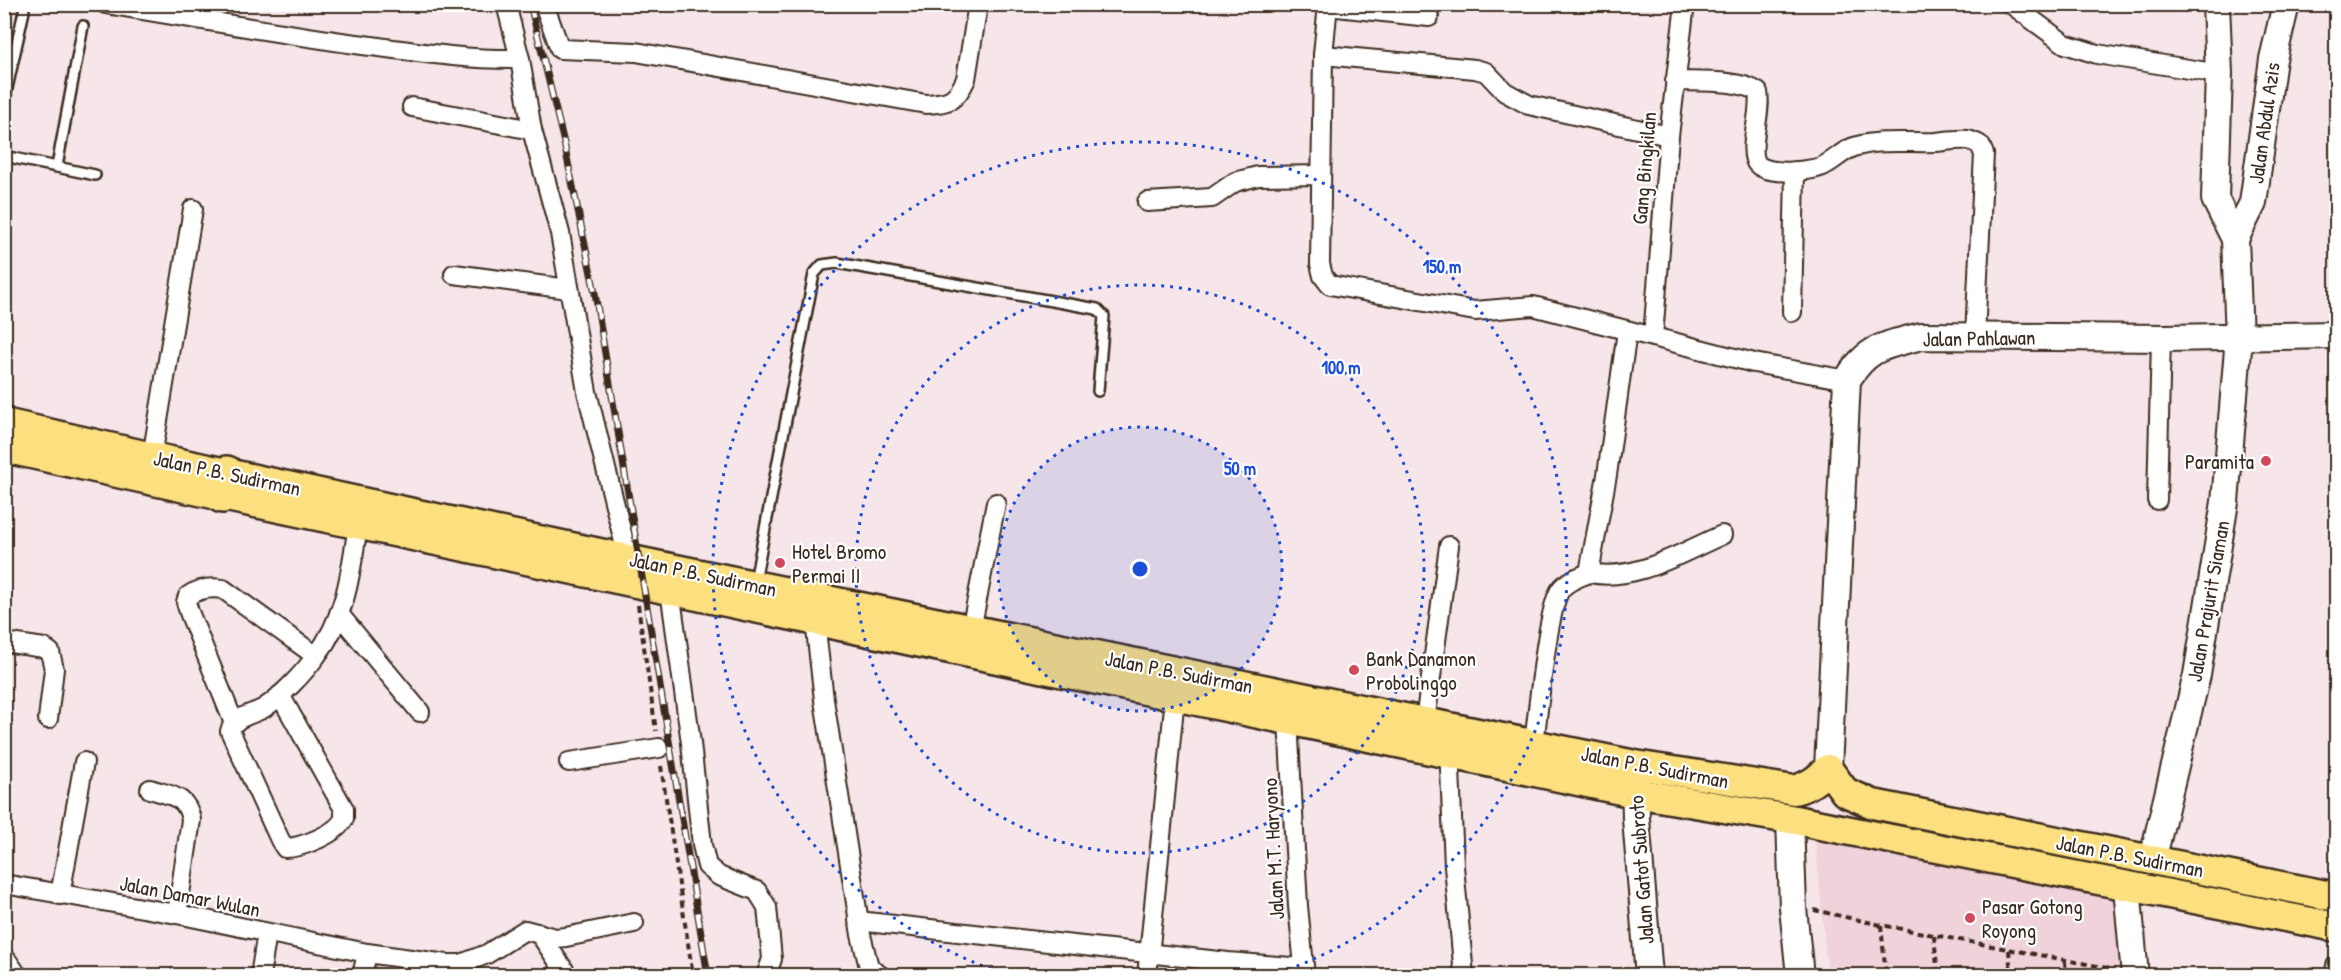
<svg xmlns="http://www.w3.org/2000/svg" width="2341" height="980" font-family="'Patrick Hand',sans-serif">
	<rect width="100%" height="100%" fill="#f6e5e9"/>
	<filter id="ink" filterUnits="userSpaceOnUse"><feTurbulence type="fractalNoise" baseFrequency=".0167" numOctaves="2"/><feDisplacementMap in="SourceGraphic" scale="12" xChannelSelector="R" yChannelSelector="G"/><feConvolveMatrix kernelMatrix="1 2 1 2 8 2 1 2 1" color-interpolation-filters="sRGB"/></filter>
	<g filter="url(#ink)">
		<!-- built -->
		<path fill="#efd2da" d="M1815,839L2116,898L2122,975H1828Z"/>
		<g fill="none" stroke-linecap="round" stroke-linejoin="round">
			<!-- lane casing -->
			<g stroke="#3b2a1e" stroke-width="14">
				<g id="lane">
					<path d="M4,102L24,11"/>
					<path d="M4,156L95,175"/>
					<path d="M57,166L83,26"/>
					<path d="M755,581L814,274L822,265L837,263L1097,309L1104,316L1098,391"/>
				</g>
			</g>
			<!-- street casing -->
			<g stroke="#3b2a1e" stroke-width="22">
				<g id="street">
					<path d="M106,4C189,18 272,32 356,44C410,51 465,60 520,59"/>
					<path d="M506,4L520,59L532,130L560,233L587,392L628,558"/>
					<path d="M544,4L560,49L636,52L926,104C949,103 956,101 966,79L978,4"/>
					<path d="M1328,4L1323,55L1320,264L1323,276L1330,285L1475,311L1533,306L1754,363L1847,380"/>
					<path d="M2011,4L2065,44L2097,54L2219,74"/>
					<path d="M1328,6L1429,17"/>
					<path d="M1323,55L1475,69L1486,72L1505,92L1529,105L1669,136"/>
					<path d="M1675,81C1698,82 1740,79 1758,92C1762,113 1749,143 1755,160C1760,177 1809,172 1823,166C1834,161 1842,151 1854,147C1880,139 1910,143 1936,142C1946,141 1958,139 1968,140C1973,141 1976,143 1980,145L1984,154L1975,336"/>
					<path d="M412,107L532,130"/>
					<path d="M1147,202L1212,198L1235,182L1258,176L1321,175"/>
					<path d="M454,274L569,289"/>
					<path d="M1792,312L1795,171"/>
					<path d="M1627,331L1607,475L1589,573C1636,582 1680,553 1722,535"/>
					<path d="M1653,337L1669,136L1685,4"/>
					<path d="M152,457L193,209"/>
					<path d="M2157,500L2161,338"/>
					<path d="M670,590L691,743L702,845L707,866L719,876L757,891L767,907L772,959L766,976"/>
					<path d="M339,614L420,712"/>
					<path d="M815,621L824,700L861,935L869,967L881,976"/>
					<path d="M971,630L996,503"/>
					<path d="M4,642L44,648L50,652L54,669L48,719"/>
					<path d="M280,695L344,809C344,810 344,817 344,818C338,834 300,848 285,848L280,840L230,731C234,716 252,715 264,708C281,697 304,673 316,656C346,618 351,571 358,525"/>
					<path d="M1288,719L1298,906L1305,976"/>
					<path d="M1425,721L1449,546"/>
					<path d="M234,723L189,612L186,602L188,596C198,589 210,587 223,589L316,656"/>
					<path d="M1534,743C1538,715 1547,607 1561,589C1567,581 1579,577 1589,573"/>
					<path d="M1449,744L1454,866L1464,976"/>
					<path d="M569,762L659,748"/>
					<path d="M150,789C171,796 187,795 191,820L177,914"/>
					<path d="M4,884L177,914L367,953L447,964H461L487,954L525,930L555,938L566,937L634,923"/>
					<path d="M60,895L84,762"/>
					<path d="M858,921L1228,962L1304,968"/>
					<path d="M539,933L568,976"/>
					<path d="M260,976L267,933"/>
					<path d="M362,976L367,953"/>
					<path d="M1147,976L1175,697"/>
					<path d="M2334,976L2336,966"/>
				</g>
			</g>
			<!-- secondary casing -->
			<g stroke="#3b2a1e" stroke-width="30">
				<g id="secondary">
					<path d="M2235,239L2253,203L2273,59L2286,4"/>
					<path d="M1828,769L1847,380C1868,346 1884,346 1921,336L2165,338L2336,335"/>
					<path d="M1635,772L1636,819L1649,976"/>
					<path d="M1790,819L1793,908L1800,976"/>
					<path d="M2152,861L2197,675L2225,502L2239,337L2235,239L2215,199L2219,74L2216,4"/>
					<path d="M2127,887L2135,976"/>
					<path d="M4,963L13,976"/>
				</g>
			</g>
			<!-- primary casing -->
			<g stroke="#3b2a1e" stroke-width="33">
				<g id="primary">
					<path d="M4,423L152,457L641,562L1635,765L1794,790C1809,786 1817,780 1828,769L1845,792L1873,804L2336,897"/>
					<path d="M4,448L222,496L1635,793L1790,819L2336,927"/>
				</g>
			</g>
			<!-- highway casing -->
			<g stroke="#3b2a1e" stroke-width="38">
				<path id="highway" d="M222,496L227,473"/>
			</g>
			<!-- path -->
			<g stroke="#3b2a1e" stroke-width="4" stroke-dasharray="6 4.5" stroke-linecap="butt">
				<path d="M638,605L656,731"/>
				<path d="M661,766L693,976"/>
				<path d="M1814,910L1881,925L2113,969"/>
				<path d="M1881,925L1886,976"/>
				<path d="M1934,936L1938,976"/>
				<path d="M2009,950L2011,976"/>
				<path d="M2065,961L2066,976"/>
			</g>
			<!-- lane -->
			<use href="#lane" stroke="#fff" stroke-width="9"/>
			<!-- street -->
			<use href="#street" stroke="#fff" stroke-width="18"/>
			<!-- secondary -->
			<use href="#secondary" stroke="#fff" stroke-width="26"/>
			<!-- primary -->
			<use href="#primary" stroke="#fce080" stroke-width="28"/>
			<!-- highway -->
			<use href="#highway" stroke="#fce080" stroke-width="33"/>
			<!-- rail casing -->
			<g stroke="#3b2a1e" stroke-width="7">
				<path id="rail" d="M530,4L564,143L595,293L708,976"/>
			</g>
			<!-- rail -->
			<use href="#rail" stroke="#fff" stroke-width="4.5" stroke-dasharray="14" stroke-linecap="butt"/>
		</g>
	</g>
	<!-- distance rings -->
	<circle cx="1140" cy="569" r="142" fill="#1d4ed8" fill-opacity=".12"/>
	<g fill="none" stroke="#1d4ed8" stroke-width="3" stroke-dasharray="3 6">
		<circle cx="1140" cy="569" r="142"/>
		<circle cx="1140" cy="569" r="284"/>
		<path d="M1008 975A427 427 0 1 1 1272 975"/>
	</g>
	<!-- markers -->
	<g fill="#d1495b" stroke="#fff" stroke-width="2">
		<circle cx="2266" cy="461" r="6"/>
		<circle cx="780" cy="563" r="6"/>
		<circle cx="1354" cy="670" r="6"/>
		<circle cx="1970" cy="918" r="6"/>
	</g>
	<g text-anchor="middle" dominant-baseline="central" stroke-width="4.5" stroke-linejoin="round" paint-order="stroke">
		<!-- street labels -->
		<g font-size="21" fill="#3b2a1e" stroke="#fff">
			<text transform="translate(2264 123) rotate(-82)">Jalan Abdul Azis</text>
			<text transform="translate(1644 168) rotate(-85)">Gang Bingkilan</text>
			<text transform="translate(1979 338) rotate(-1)">Jalan Pahlawan</text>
			<text transform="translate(227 473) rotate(12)">Jalan P.B. Sudirman</text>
			<text transform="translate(703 574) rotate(12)">Jalan P.B. Sudirman</text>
			<text transform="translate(2208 601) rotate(-80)">Jalan Prajurit Siaman</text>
			<text transform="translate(1179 672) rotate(11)">Jalan P.B. Sudirman</text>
			<text transform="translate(1655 767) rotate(11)">Jalan P.B. Sudirman</text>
			<text transform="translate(1273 849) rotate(-93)">Jalan M.T. Haryono</text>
			<text transform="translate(2130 856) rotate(11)">Jalan P.B. Sudirman</text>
			<text transform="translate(1641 870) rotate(-94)">Jalan Gatot Subroto</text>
			<text transform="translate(190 896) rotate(11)">Jalan Damar Wulan</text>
		</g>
		<!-- poi labels -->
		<g font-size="21" fill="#3b2a1e" stroke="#fff" text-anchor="start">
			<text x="2254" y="461" text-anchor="end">Paramita</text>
			<text x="792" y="551">Hotel Bromo<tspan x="792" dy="24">Permai II</tspan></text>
			<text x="1366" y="658">Bank Danamon<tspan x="1366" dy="24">Probolinggo</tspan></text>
			<text x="1982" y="906">Pasar Gotong<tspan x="1982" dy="24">Royong</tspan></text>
		</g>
	</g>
	<circle cx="1140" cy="569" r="9" fill="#1d4ed8" stroke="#fff" stroke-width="3"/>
	<g font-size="18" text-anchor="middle" font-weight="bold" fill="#1d4ed8" stroke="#fff" stroke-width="4.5" stroke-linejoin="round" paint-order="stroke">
		<text x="1442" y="273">150 m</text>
		<text x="1341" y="374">100 m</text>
		<text x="1240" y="475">50 m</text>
	</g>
	<!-- margin -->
	<rect width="2341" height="980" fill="none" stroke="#fff" stroke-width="24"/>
	<rect x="12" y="12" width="2317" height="956" fill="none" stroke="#3b2a1e" stroke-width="2" filter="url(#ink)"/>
</svg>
